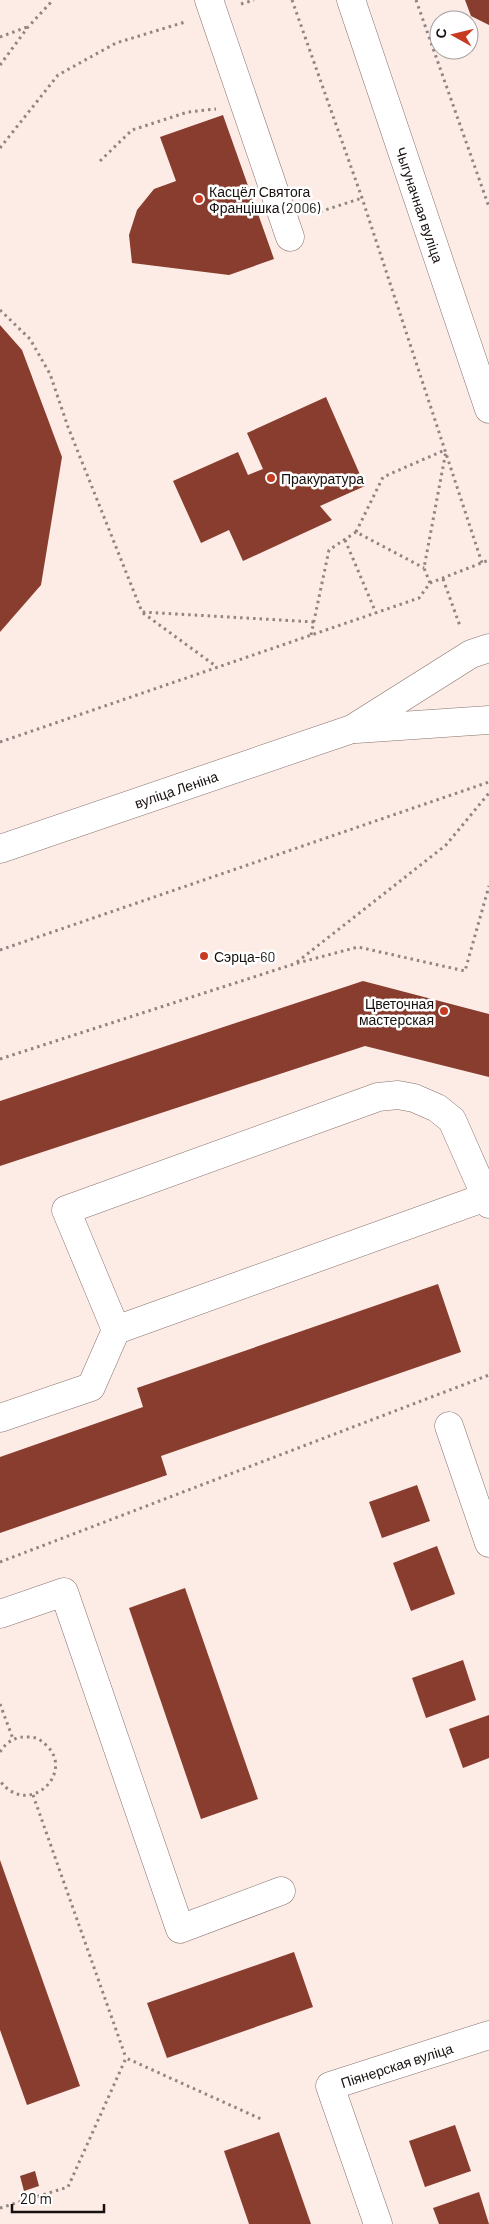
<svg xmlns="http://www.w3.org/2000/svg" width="489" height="2224" font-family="Barlow,sans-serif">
	<rect width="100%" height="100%" fill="#fdebe6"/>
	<!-- building -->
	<g fill="#883d2e">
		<path d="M465,0H489V25L471,16Z"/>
		<path d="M223,115L274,259L229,275L132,263L129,235L137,210L154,189L176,181L160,137Z"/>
		<path d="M0,325L22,350L62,457L41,585L0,632Z"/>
		<path d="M326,397L365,486L320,506L332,520L243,561L229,530L201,543L173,481L238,452L248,475L263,469L247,433Z"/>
		<path d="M363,981L489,1014V1077L365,1046L0,1166V1101Z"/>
		<path d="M438,1284L461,1352L161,1456L167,1475L0,1533V1457L143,1407L137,1388Z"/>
		<path d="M417,1485L430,1521L382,1538L369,1502Z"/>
		<path d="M437,1546L455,1594L411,1611L393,1563Z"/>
		<path d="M185,1588L258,1799L201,1819L129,1608Z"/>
		<path d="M463,1660L476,1700L426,1718L412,1678Z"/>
		<path d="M489,1715V1758L463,1768L449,1729Z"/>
		<path d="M0,1860L80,2086L27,2105L0,2030Z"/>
		<path d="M294,1952L313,2007L167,2058L147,2003Z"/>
		<path d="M455,2125L471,2171L425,2187L409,2141Z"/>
		<path d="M279,2132L311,2224H249L224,2151Z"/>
		<path d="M35,2171L39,2186L24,2191L20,2176Z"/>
		<path d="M479,2192L489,2224H439L433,2208Z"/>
	</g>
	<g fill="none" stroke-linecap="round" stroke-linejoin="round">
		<!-- minor casing -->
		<g stroke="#86726d" stroke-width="29">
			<g id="minor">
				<path d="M209,0L290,237"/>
				<path d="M486,1197L116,1330L66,1210L378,1097L398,1095L414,1098L437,1108L452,1120L486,1197L489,1204"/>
				<path d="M0,1418L91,1387L116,1330"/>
				<path d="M449,1426L489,1543"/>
				<path d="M0,1614L64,1592L180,1929L281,1891"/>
				<path id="s1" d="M378,2224L330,2086L489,2035"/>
			</g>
		</g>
		<!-- major casing -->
		<g stroke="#86726d" stroke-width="29">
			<g id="major">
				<path id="s2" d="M351,0L489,409"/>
				<path d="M356,729L489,720"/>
				<path id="s3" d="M0,849L352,729L471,654L489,648"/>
			</g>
		</g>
		<!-- path -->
		<g stroke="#918481" stroke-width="3" stroke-dasharray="2.5 4" stroke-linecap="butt">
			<path d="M292,0L362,198L482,563"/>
			<path d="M416,0L489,207"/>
			<path d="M241,4L254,0"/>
			<path d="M0,37L27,27"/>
			<path d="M0,65L28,27L53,0"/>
			<path d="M0,148L58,75L116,43L185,22"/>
			<path d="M100,161L132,130L188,112L216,109"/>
			<path d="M315,211L316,213L362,198"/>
			<path d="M0,310L30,339L50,374L68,427L142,612L314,622"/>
			<path d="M356,532L383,477L445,450"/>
			<path d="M345,540L376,613"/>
			<path d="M443,579L460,626"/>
			<path d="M430,583L424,568L446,451"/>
			<path d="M143,613L217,667"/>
			<path d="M311,635L329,550L356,532L424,568"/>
			<path d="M0,742L419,598L430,583L489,560"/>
			<path d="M0,950L489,782"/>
			<path d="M297,962L446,845L489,793"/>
			<path d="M0,1059L294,964L358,947L465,971L489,886"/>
			<path d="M0,1562L489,1375"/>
			<path d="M0,1704L13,1739"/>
			<path d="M0,1752C7,1741 16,1736 29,1737C36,1737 41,1740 46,1745C76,1772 29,1819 0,1781"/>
			<path d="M33,1795L126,2058"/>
			<path d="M0,2208L68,2187L126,2058L261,2119"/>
		</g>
		<!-- minor -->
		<use href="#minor" stroke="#fff" stroke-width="28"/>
		<!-- major -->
		<use href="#major" stroke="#fff" stroke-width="28"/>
	</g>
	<!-- markers -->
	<g fill="#c73b23" stroke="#fff" stroke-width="2">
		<circle cx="199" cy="199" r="5"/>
		<circle cx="271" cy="478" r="5"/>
		<circle cx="204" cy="956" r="5"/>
		<circle cx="444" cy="1011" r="5"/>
	</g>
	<g text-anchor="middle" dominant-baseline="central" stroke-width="5" stroke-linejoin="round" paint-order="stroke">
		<!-- poi labels -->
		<g font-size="14" fill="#17100e" stroke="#fff" text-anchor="start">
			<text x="209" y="191">Касцёл Святога<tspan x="209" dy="16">Францішка (2006)</tspan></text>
			<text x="281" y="478">Пракуратура</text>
			<text x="214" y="956">Сэрца-60</text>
			<text x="434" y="1003" text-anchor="end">Цветочная<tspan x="434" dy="16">мастерская</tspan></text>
		</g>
		<!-- street labels -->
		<g font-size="14" fill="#17100e" stroke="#fff">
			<text stroke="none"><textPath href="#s2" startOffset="216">Чыгуначная вуліца</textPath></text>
			<text stroke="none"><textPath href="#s3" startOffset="186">вуліца Леніна</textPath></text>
			<text stroke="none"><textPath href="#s1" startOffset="216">Піянерская вуліца</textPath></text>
		</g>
	</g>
	<!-- north arrow -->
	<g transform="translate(454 35) rotate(278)"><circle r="24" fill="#ffffff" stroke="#a29f9f"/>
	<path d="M0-4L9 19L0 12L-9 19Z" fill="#c73b23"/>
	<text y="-8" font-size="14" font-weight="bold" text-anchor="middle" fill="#17100e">С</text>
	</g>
	<!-- scale -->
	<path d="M12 2204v8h92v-8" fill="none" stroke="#17100e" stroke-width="2.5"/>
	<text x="20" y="2204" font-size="15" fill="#17100e" stroke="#ffffff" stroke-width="4" paint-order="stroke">20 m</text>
</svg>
